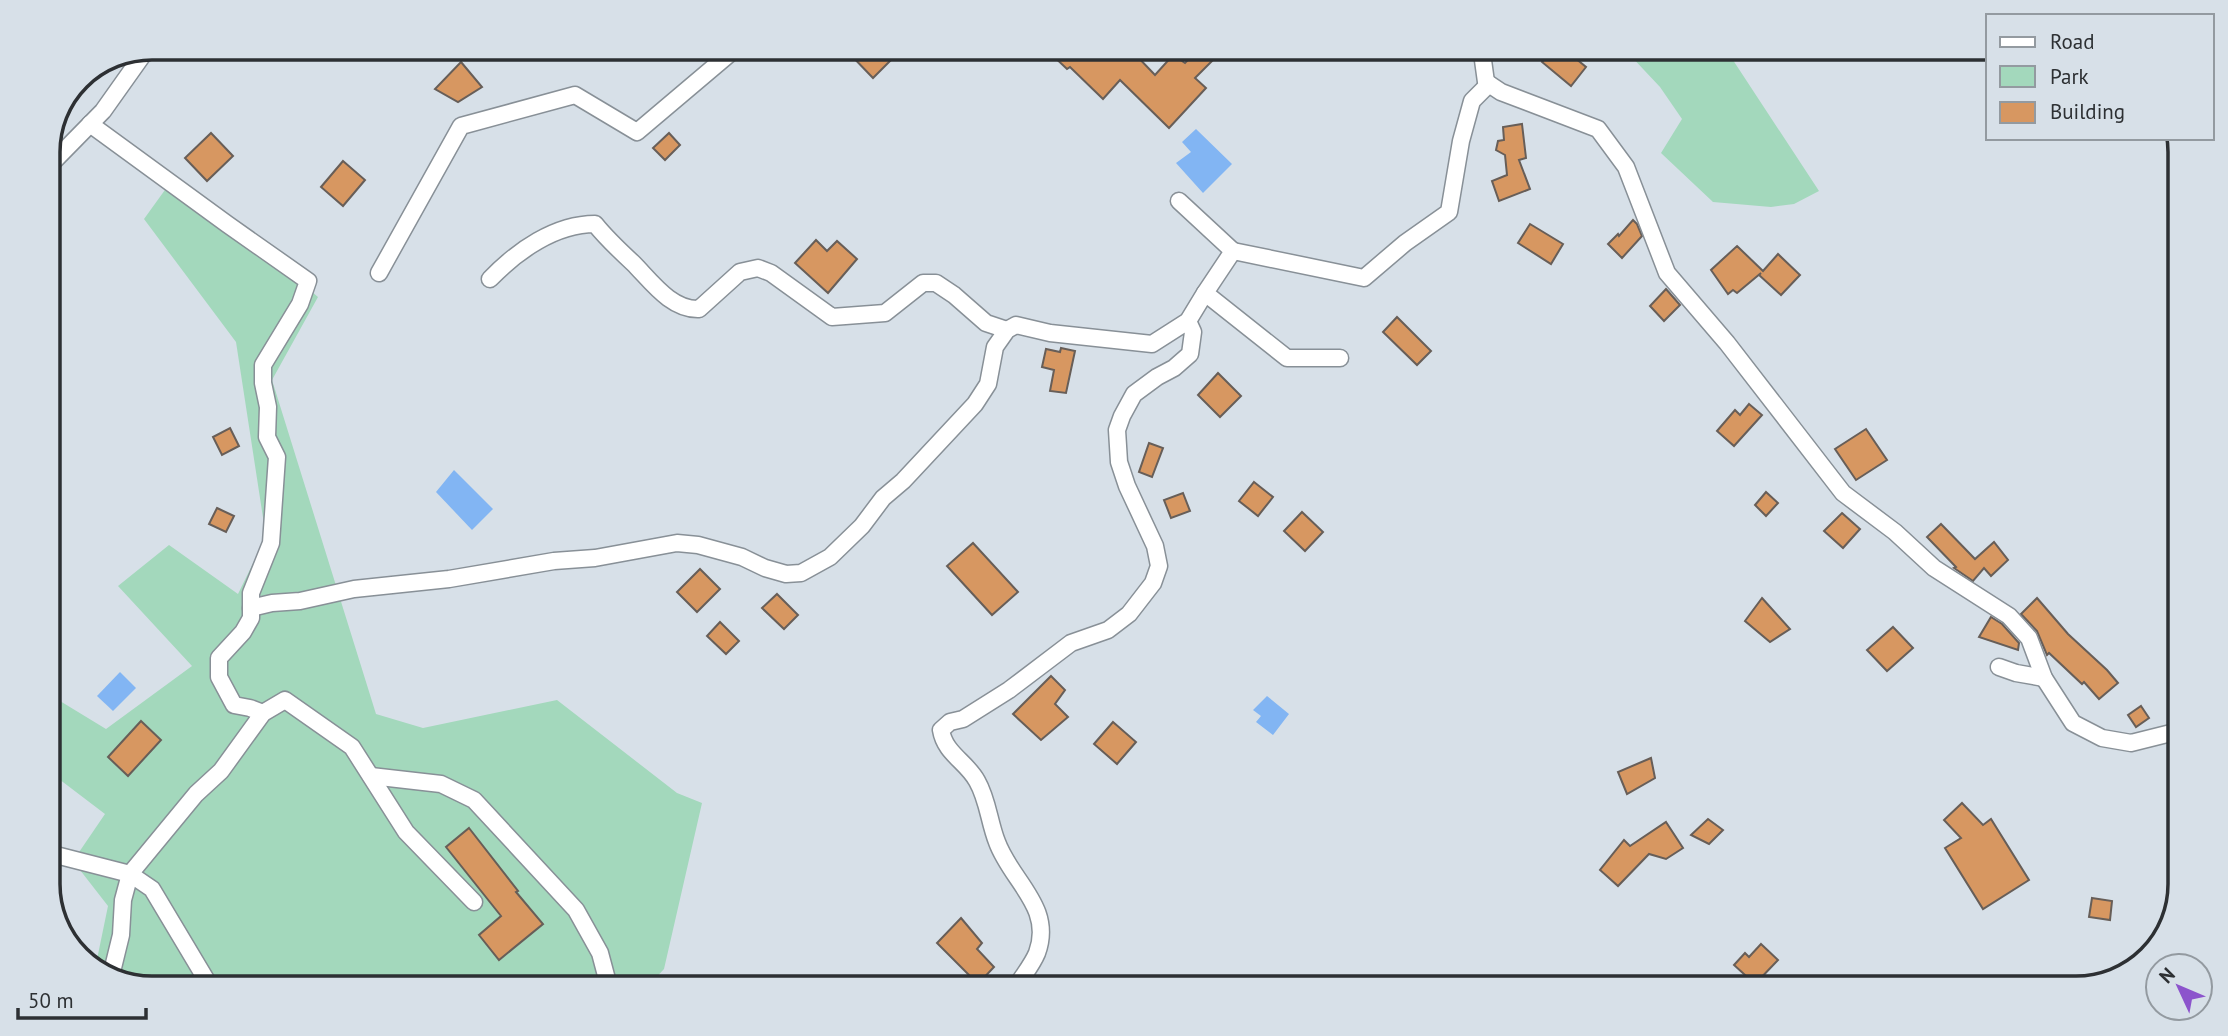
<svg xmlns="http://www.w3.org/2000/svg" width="2228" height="1036" font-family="'PT Sans',sans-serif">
	<rect width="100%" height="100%" fill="#d7e0e8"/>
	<!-- green -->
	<g fill="#a3d8bc">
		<path d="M1628,53L1729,54L1819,191L1794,204L1771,207L1713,202L1661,153L1682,119L1660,87Z"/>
		<path d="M175,176L318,297L272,380L376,714L423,728L557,700L677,793L702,803L664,969L651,983L111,981L95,969L108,906L73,861L105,814L55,776L60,701L106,729L192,666L118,586L169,545L238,594L266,537L236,342L144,219Z"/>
	</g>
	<!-- water -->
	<g fill="#82b5f3">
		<path d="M1196,129L1232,164L1203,193L1176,163L1191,152L1182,142Z"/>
		<path d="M454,470L493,509L472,530L436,492Z"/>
		<path d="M120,672L136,688L113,711L97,696Z"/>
		<path d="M1267,696L1289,714L1273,735L1256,722L1261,716L1253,710Z"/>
	</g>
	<!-- building -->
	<g fill="#d79761" stroke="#675e58" stroke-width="2">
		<path d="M846,50H901L873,78Z"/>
		<path d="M1048,51H1132L1155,75L1173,55L1185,63L1196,52H1221L1195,78L1206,88L1169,128L1120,80L1103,99L1070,67L1067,69Z"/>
		<path d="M1550,53H1569L1586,67L1571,86L1542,62Z"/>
		<path d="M461,62L482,87L458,102L435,89Z"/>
		<path d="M1522,124L1526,158L1519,160L1530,189L1499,201L1492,181L1507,175L1505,155L1496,150L1498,141L1504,140L1503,127Z"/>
		<path d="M211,133L233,156L207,181L185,158Z"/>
		<path d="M669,133L680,145L665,160L653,148Z"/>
		<path d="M343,161L365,180L343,206L321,187Z"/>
		<path d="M1633,220L1637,224L1642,236L1622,258L1608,244L1618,234L1619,236Z"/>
		<path d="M1530,224L1563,244L1551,264L1518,243Z"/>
		<path d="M816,240L827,251L837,241L857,259L828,293L795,263Z"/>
		<path d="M1737,246L1763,271L1778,254L1800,275L1781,295L1759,275L1761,273L1737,293L1733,290L1728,294L1711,270Z"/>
		<path d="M1666,289L1680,305L1664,321L1650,306Z"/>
		<path d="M1397,317L1431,351L1417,365L1383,332Z"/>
		<path d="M1061,348L1075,351L1066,393L1050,391L1054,370L1042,367L1046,349L1060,352Z"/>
		<path d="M1218,373L1241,396L1220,417L1198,395Z"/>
		<path d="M1749,404L1762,415L1734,446L1717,431L1735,410L1740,415Z"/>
		<path d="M230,428L239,446L222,455L213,437Z"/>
		<path d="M1866,429L1887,460L1856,480L1835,449Z"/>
		<path d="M1149,443L1163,448L1152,477L1139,472Z"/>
		<path d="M1254,482L1273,497L1258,516L1239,501Z"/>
		<path d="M1766,492L1778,503L1766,516L1755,505Z"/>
		<path d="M1183,493L1190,511L1171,518L1164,500Z"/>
		<path d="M217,508L234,516L226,532L209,524Z"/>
		<path d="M1302,512L1323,532L1305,551L1284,531Z"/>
		<path d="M1842,513L1860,529L1843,548L1824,531Z"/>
		<path d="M1941,524L1975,559L1994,542L2008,560L1991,576L1984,568L1973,581L1954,568L1956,567L1927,537Z"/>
		<path d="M973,543L1018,592L992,615L947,566Z"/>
		<path d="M700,569L720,589L697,612L677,592Z"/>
		<path d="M777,594L798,615L784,629L762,608Z"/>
		<path d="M1762,598L1790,629L1770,642L1745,621Z"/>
		<path d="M2037,598L2068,634L2107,670L2118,683L2099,699L2084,682L2082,684L2049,653L2047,655L2037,631L2021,614Z"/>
		<path d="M1991,617L2002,624L2019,643L2018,650L1979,637Z"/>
		<path d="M720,622L739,641L726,654L707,636Z"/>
		<path d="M1893,627L1913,648L1887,671L1867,650Z"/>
		<path d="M1051,676L1065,690L1055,704L1068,717L1041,740L1013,714Z"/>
		<path d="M2141,706L2149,718L2136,727L2128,715Z"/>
		<path d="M141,721L161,740L128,776L108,757Z"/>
		<path d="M1113,722L1136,742L1117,764L1094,744Z"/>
		<path d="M1651,758L1655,778L1627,794L1618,772Z"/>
		<path d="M1962,803L1983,825L1991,819L2029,880L1983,909L1945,848L1961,838L1944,820Z"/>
		<path d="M1708,819L1723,830L1709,844L1691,835Z"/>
		<path d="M1666,822L1683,848L1666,859L1649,854L1618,886L1600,870L1624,840L1630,846Z"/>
		<path d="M469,828L518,891L516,892L543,924L499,960L479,935L501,916L446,847Z"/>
		<path d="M2092,898L2112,901L2110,920L2089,917Z"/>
		<path d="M961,918L982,943L977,949L994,967L978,984L937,943Z"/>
		<path d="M1761,944L1778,960L1755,984L1734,965L1745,953L1749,957Z"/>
	</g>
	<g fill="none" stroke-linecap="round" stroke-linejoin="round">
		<!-- street casing -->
		<g stroke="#889097" stroke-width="19">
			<g id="street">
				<path d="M1482,53L1486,82L1501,92L1598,129L1626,167L1667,273L1727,343L1843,493L1895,532L1934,568L2009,616L2029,638L2044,678L2073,723L2102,738L2131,743L2175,732"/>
				<path d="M90,124L227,224L308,281L300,304L263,365V383L268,407L267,437L277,457L271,543L251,593V618L243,632L219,658V677L234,705L250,708L263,713"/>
				<path d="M47,168L103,111L147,49"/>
				<path d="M1179,201L1233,251L1205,293L1287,358H1340"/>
				<path d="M1233,251L1364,278L1405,243L1449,212L1461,141L1472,101L1489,84"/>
				<path d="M379,273L461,126L575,95L637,132L734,50"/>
				<path d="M490,279C517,251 555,224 595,224C607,239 620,251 633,263C651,281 671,310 699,309L740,272L758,268L771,273L832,317L885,313L923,283H936L954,295L986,323L1007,330"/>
				<path d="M251,608L272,603L300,601L354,589L449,579L554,561L595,558L677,543L698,545L742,557L765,568L786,574L801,573L830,557L862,526L883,498L903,481L975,404L988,384L995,347L1007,330L1016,325L1050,333L1152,344L1188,321L1205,293"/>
				<path d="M1999,667L2016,673L2044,678"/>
				<path d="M371,776L441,784L474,800L576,910L600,953L608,983"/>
				<path d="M48,853L130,874L152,889L207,981"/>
				<path d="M110,980L121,935L123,900L130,874L196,794L221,771L263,713L285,700L352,747L406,832L474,902"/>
				<path d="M1018,984C1024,974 1032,965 1037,953C1054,907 1011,881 997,842C989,822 988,800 977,781C966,761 945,754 941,730L950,722L963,719L1009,690L1071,643L1108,630L1129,614L1153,583L1159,566L1155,546L1127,486L1119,462L1117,430L1122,416L1134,394L1157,377L1174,368L1190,354L1193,332L1188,321"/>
			</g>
		</g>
		<!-- street -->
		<use href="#street" stroke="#fff" stroke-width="16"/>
	</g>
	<!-- crop -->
	<path d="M0 0H2228V1036H0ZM152 60H2076A92 92 0 0 1 2168 152V884A92 92 0 0 1 2076 976H152A92 92 0 0 1 60 884V152A92 92 0 0 1 152 60Z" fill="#d7e0e8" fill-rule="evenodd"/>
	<path fill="none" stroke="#2d3033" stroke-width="3.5" d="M152 60H2076A92 92 0 0 1 2168 152V884A92 92 0 0 1 2076 976H152A92 92 0 0 1 60 884V152A92 92 0 0 1 152 60Z"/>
	<!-- legend -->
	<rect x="1986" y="14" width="228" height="126" fill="#d7e0e8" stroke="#939aa0" stroke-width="2"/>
	<rect x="2000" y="37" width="35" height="10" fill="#ffffff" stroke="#939aa0" stroke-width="2"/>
	<text x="2050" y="49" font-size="21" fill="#2d3033">Road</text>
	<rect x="2000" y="66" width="35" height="21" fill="#a3d8bc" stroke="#939aa0" stroke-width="2"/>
	<text x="2050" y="84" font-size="21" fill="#2d3033">Park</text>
	<rect x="2000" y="102" width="35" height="21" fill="#d79761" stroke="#939aa0" stroke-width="2"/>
	<text x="2050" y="119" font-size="21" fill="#2d3033">Building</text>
	<!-- north arrow -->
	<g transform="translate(2179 987) rotate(314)"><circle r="33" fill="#d7e0e8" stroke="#939aa0" stroke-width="2"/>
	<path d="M0-5L12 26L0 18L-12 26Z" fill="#8c54cc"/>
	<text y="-10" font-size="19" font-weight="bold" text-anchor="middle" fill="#2d3033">N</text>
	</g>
	<!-- scale -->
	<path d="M18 1008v10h128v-10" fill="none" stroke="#2d3033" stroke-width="3.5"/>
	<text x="28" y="1008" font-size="21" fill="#2d3033" stroke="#d7e0e8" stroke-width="5" paint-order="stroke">50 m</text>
</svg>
